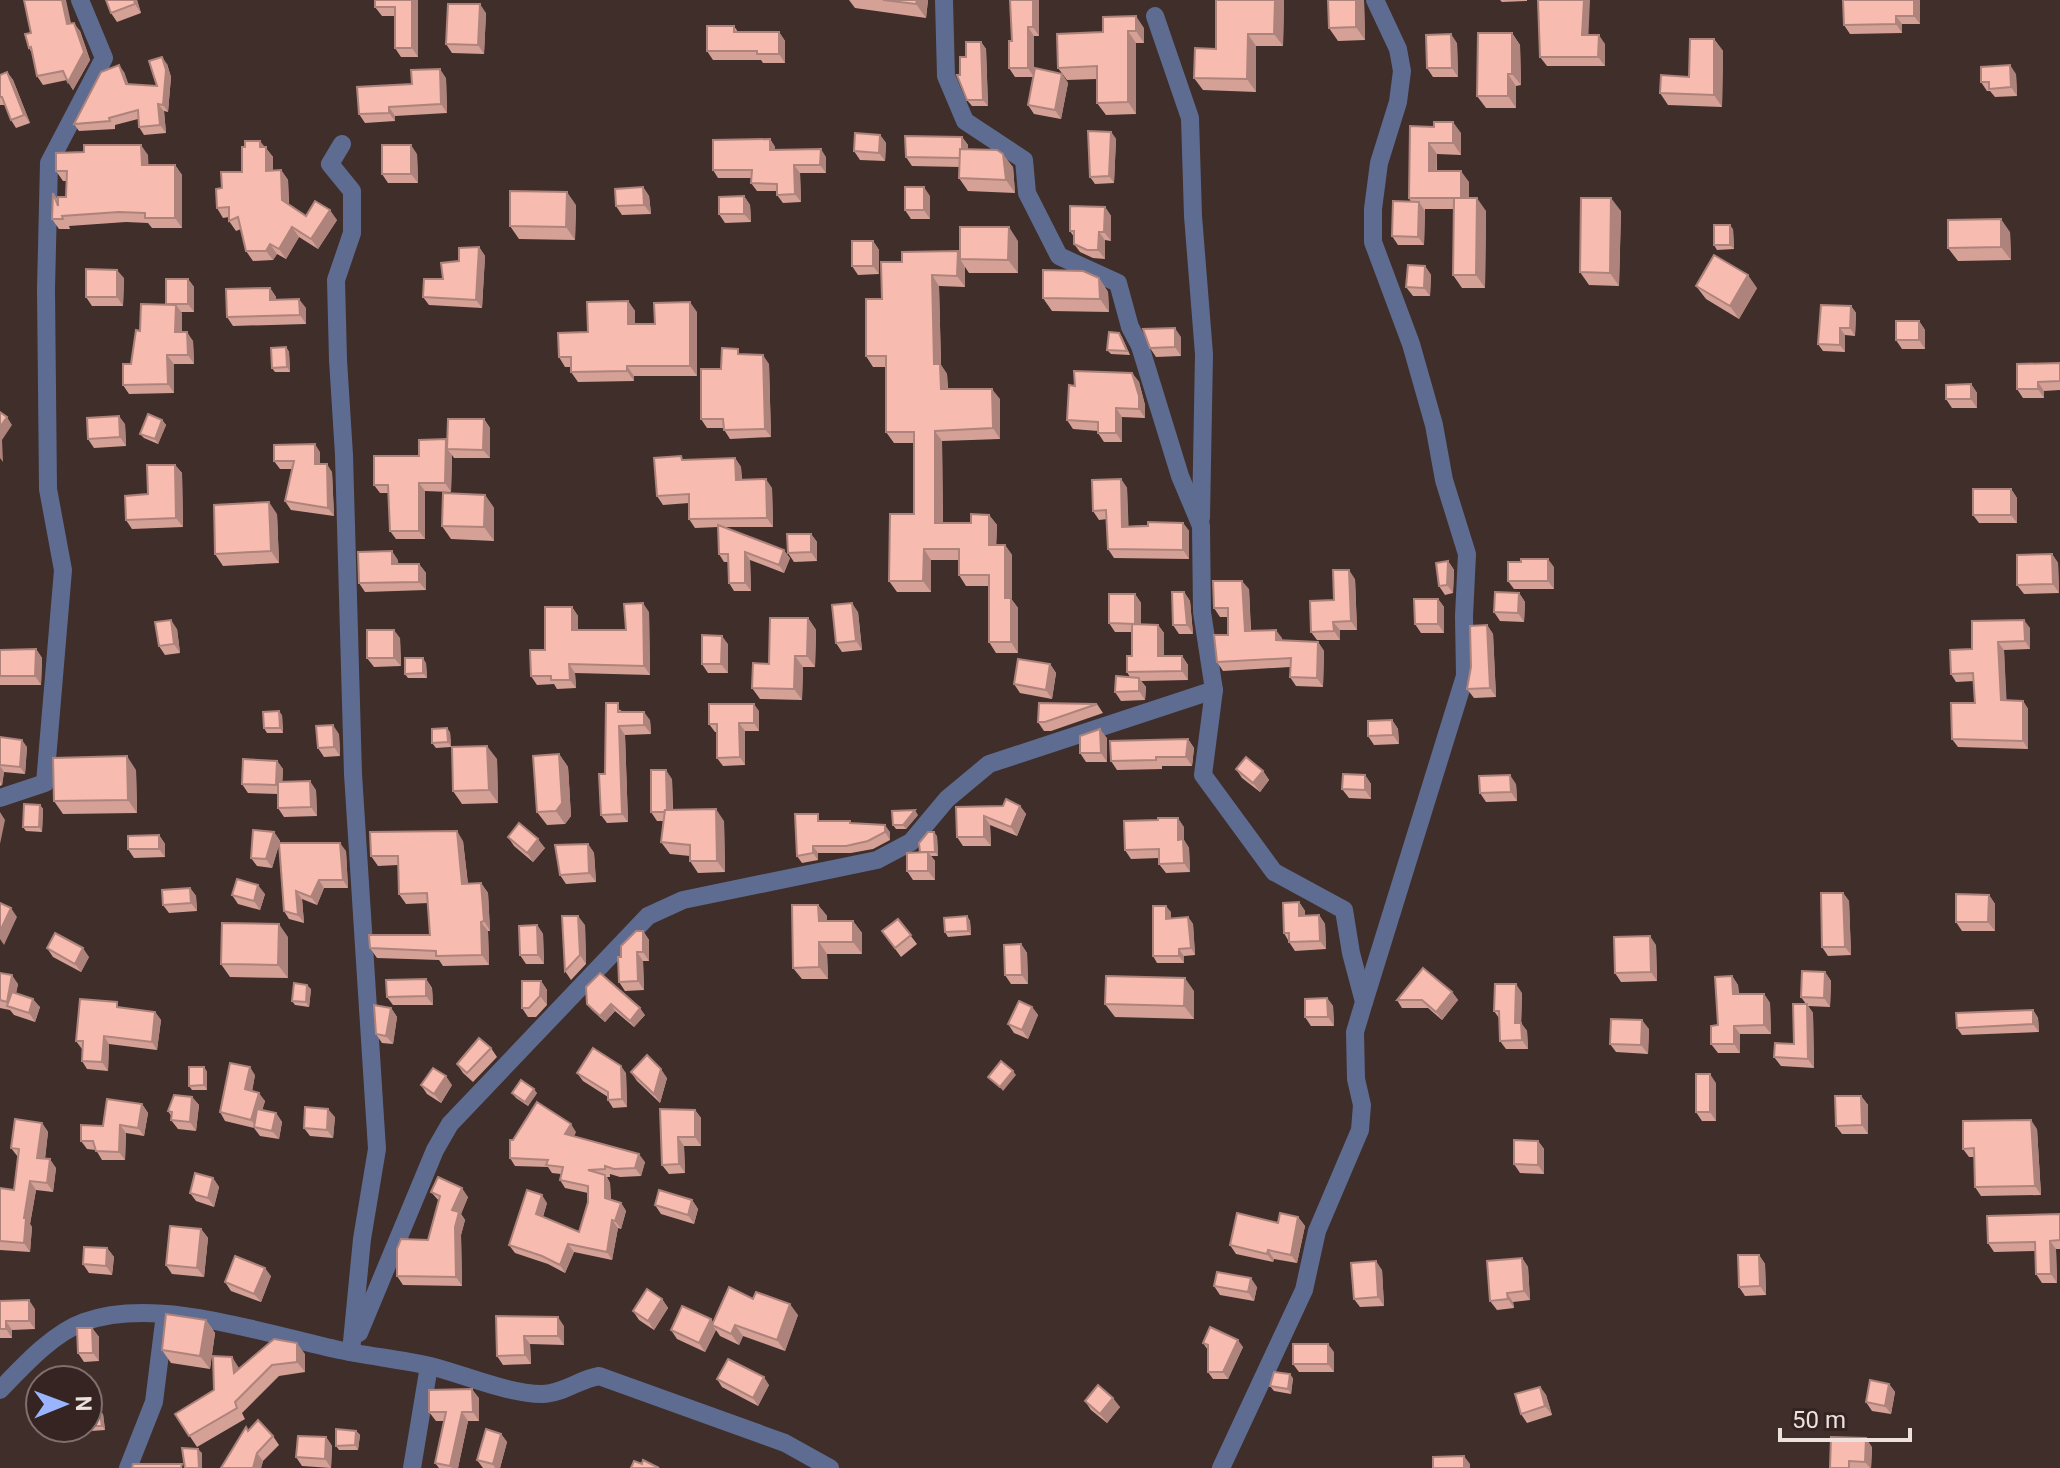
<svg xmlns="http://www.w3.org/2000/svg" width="2060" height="1468" font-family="Roboto,sans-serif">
	<rect width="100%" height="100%" fill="#3f2e2a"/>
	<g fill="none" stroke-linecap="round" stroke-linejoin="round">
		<!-- street -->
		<g stroke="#5f6c91" stroke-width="18">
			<path d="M944,0L946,76L965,121L1024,160L1027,193L1059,256L1118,283L1130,327L1140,346L1180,476L1201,526L1202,612L1214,690L1203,775L1274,872L1344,910L1351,953L1364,1002L1355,1032L1356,1079L1362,1105L1360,1130L1317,1231L1304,1290L1221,1468"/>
			<path d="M1155,16L1190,118L1193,216L1204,354L1201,518"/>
			<path d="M342,144L330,164L352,191V233L336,280L338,360L344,455L353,774L377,1149L362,1239L351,1352"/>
			<path d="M0,798L45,783L63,570L48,489L46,289L49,163L104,58L80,0"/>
			<path d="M1364,1002L1465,676L1464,616L1467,554L1444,480L1434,425L1411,344L1373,242V209L1379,163L1398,102L1402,71L1398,49L1375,0"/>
			<path d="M359,1333L435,1150L450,1124L648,916L683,900L877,860L911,842L947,799L989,764L1214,690"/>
			<path d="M0,1390C23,1366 53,1333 84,1322C156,1296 262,1333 335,1349C366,1356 399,1359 430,1366C466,1375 505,1393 542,1394C562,1394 580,1379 599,1376L785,1443L830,1468"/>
			<path d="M128,1468L154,1402L165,1314"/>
			<path d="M412,1468L429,1366"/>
		</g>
	</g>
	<!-- wall -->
	<g fill="#d5a197">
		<path d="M106,0H137L141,13L117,22L111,13Z"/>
		<path d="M375,0H418V57H401L395,48V16H382L375,7Z"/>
		<path d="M849,0H928L926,18L855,8Z"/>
		<path d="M1010,0H1039V36H1034V73L1062,74L1068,83L1061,119L1034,114L1028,105L1034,77H1015L1009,68L1012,41Z"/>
		<path d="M1284,0L1283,46H1256V92L1203,90L1194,78L1216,49Z"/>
		<path d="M1328,0H1364L1365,40L1338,41L1329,28Z"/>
		<path d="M1500,0H1527V1L1502,2Z"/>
		<path d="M1843,0H1920V24H1902V33L1850,34L1844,25Z"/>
		<path d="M486,13L484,54L452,53L446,44Z"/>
		<path d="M71,23L80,31L90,60L73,90L67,80L43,85L37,76L32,53L29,48Z"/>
		<path d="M734,26L738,32H779L785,41V63H763L761,60H713L707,51Z"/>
		<path d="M1144,28V43H1136V114L1106,115L1097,103V79L1067,80L1058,68L1103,32Z"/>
		<path d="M1512,33L1520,45L1521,85L1516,86V108H1486L1477,96Z"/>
		<path d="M1589,35L1605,44V66H1547L1540,57Z"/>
		<path d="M1714,39L1723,51L1722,107L1668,105L1660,93L1689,77Z"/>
		<path d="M981,42L986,49L988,106H972L967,100L960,75Z"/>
		<path d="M1457,43L1458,77H1433L1427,68Z"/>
		<path d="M167,64L171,77L168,112L164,111L166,133L144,135L139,127L138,119L115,125V129L79,131L74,124L124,72L128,84L157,86Z"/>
		<path d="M7,72L13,80L30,123L16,128L11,120L5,105H0V75Z"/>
		<path d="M2016,74L2017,96L1995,97L1990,91H1987L1981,82Z"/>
		<path d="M446,78L447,113L395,116V121L365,123L359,114L412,84Z"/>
		<path d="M1410,126L1461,133V155L1437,154V171L1469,182V198L1486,211L1485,288H1462L1453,275L1454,209H1425L1424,245H1398L1392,236L1411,202L1409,198Z"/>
		<path d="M1111,132L1116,139L1114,183L1095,184L1090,177Z"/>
		<path d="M880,135L886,143L885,161L860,160L854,151Z"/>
		<path d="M962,137L968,145V149L1013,167L1015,193L968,191L959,178L960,167L912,166L906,157Z"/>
		<path d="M770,139L775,147V150L826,157V173H800L801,202L783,203L777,195V191H757L751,183L752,178H718L713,170Z"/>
		<path d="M265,147L273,157V171L281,170L288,180L289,204L306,216L337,220L318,249L299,237L286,259L277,254L273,260L253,261L246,251L241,229L236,231L229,221V217L223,218L217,208L222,188L242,172Z"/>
		<path d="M417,154L418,183H388L382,174Z"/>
		<path d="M148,155V165H175L182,175V228H152L148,223L126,222L69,226L70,229H59L52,219L53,193L58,200L66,197V181H63L56,171Z"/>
		<path d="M643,187L649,196L651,214L622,215L616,206Z"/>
		<path d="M744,196L750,205L751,222L725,223L719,214Z"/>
		<path d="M930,196V219H911L905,210Z"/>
		<path d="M576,205L575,240L519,239L510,226Z"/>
		<path d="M1105,207L1111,216V241L1105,240V259L1093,258L1080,252L1074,244V237L1070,231Z"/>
		<path d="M1621,211L1619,286L1589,285L1580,272Z"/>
		<path d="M1733,229L1734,249L1717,250L1714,245Z"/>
		<path d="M2010,232L2011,260L1958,261L1948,248Z"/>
		<path d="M873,241L879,250V274L858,275L852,266Z"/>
		<path d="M1018,241V273H969L965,267V287L939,286L941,365L947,374L948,389L1000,399V439L942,441L943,523H971L989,515L997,525L996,545H1005L1012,555V600L1018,608V653H996L989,642V586H966L959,575V560H931V592H897L889,581L914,514V443H894L886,432V367H873L866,356L882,299L960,253Z"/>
		<path d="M479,247L485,256L482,308L429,305L423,297L443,279L459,261Z"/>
		<path d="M1425,266L1431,275L1430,296H1413L1406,287Z"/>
		<path d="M124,278L123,306H92L86,297Z"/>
		<path d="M1099,278L1108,292L1109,312L1052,311L1043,298Z"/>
		<path d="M188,279L194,287V312H181L182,332L193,341L194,364H174V393L129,394L123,385L131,364L140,331L167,304Z"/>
		<path d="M1696,286L1757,288L1739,319L1706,299Z"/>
		<path d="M270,288L276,297V300L306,308V324L233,326L227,317Z"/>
		<path d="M628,301L635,311V324H655L697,312V376H634V381L578,382L571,372V367H565L559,357Z"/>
		<path d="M1851,306L1856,313L1855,336L1845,335V352L1823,351L1818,344Z"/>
		<path d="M1919,321L1925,330V349H1902L1896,340Z"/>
		<path d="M1119,333L1122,337L1130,355L1111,354L1107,350Z"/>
		<path d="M1181,337V356L1156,357L1150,348Z"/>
		<path d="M286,347L289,352L290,372H275L272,368Z"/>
		<path d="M742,354L769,364L771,437L730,439L723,428H707L701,419L721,369Z"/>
		<path d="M2060,363V390L2044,391V398H2023L2017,389Z"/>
		<path d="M1132,373L1139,382L1145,405V418L1122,417V442H1104L1098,433V431L1073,429L1067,420L1075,386Z"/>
		<path d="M1971,384L1977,393V408H1952L1946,399Z"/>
		<path d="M484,419L490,428V458H454L452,455L451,492L425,491V539H396L390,531L389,493H380L374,485L446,439L447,442Z"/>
		<path d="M162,420L166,425L158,444L144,438L140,434Z"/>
		<path d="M125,424L126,446L94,448L88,439Z"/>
		<path d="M320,452V464L332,472L334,516L291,510L285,501L292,469H280L274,461Z"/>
		<path d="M735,458L741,467L742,480L772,488L773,527H724L790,558L784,573L750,560L751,591H734L729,583L728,562H724L719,554L718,527L695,528L689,519V503L663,505L657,496L684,460Z"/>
		<path d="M175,465L182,473L183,527L132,529L126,520Z"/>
		<path d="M1121,479L1127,488L1128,526L1183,523L1189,531V559L1114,558L1108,549L1107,519L1099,520L1093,511Z"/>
		<path d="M2011,489L2017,498V523H1979L1973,515Z"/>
		<path d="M485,495L494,508V541L451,539L442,526Z"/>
		<path d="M277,514L279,563L223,566L215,554Z"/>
		<path d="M811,534L817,542V561L794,562L788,553Z"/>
		<path d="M2052,554L2058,563L2059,593L2024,594L2017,585Z"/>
		<path d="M398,560V564H419L426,573V590L365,592L359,583Z"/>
		<path d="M1448,561L1454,570L1453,593L1445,595L1439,586Z"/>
		<path d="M1554,567V589H1514L1508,581Z"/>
		<path d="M1355,579L1357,630H1340V640H1317L1311,632L1334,600Z"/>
		<path d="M1249,589L1251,630L1282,638V641L1318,642L1324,651L1323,687L1296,686L1290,677V667L1223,671L1217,662L1228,635V617H1220L1214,608Z"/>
		<path d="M1184,592L1190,601L1193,634H1179L1173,625Z"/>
		<path d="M1519,593L1525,602L1524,622L1500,621L1494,612Z"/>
		<path d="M1135,594L1141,603V625H1158L1164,633V656H1182L1188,665V680L1141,681L1146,687L1145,700L1121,701L1115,692L1130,677L1127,672L1132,656V632H1115L1109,623Z"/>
		<path d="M1438,599L1444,607V633H1421L1415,624Z"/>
		<path d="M572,607L578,616V630H626L649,612L650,675L575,673L576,688L557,689L554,684L537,685L531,676L545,650Z"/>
		<path d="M858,612L862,650L842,652L836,643Z"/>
		<path d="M808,618L816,630L815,667H803L802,700L760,699L752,688L769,664Z"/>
		<path d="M1487,625L1493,634L1496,697L1474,698L1467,689Z"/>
		<path d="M2030,628V649L2004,650L2006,700L2023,701L2028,709V749L1958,747L1952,739L1975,703L1974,681L1956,682L1951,674L1972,649Z"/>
		<path d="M177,629L180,653L165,655L159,646Z"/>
		<path d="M400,638L401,666L374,667L367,658Z"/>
		<path d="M728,644V673H708L702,664Z"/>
		<path d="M36,649L42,658L41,685H0V650Z"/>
		<path d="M426,663L427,678H408L405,674Z"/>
		<path d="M1050,664L1056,673L1052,699L1020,693L1014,684Z"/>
		<path d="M606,703L624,712L650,720L651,734L625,735L628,822L607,823L601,815L605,774Z"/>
		<path d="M1097,704L1103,713L1051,731H1044L1038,722Z"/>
		<path d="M759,711V731H745V765L723,766L717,758V732H715L709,724Z"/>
		<path d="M282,715L283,733H267L264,728Z"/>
		<path d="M1392,720L1398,729L1399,744L1374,745L1368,736Z"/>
		<path d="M450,732L451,747L436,748L432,743Z"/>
		<path d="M339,734L340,756L324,757L318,748Z"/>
		<path d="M0,737L27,747L25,774L4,772L2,785L0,786Z"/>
		<path d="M1107,738V762H1086L1080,753Z"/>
		<path d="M1188,739L1194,748L1192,766H1162V769L1117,770L1111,761Z"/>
		<path d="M559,754L568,767L571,816L565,824L547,825L537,812Z"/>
		<path d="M497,759L498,803L462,804L453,791Z"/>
		<path d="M277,761L283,769L282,782L316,790L317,816L284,817L278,808V794L248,793L242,784Z"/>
		<path d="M1236,769L1263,771L1269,780L1260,792L1242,778Z"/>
		<path d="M136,770L137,813L63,814L54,801Z"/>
		<path d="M1365,775L1371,784V799L1349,798L1342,789Z"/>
		<path d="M672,779L673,809L724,821L725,872L698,873L690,861V856L670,854L661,842L663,821H657L651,812Z"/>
		<path d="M1516,784L1517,801L1486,802L1480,793Z"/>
		<path d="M40,805L43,809L42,832L26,831L23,827Z"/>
		<path d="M1020,806L1026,814L1017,836L990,825L991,846H963L957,837L956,807Z"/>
		<path d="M918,815L906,829H896L893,825Z"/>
		<path d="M823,821L851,823L890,832V840L873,849L851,853H818V860L802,863L797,856Z"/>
		<path d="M1184,827V840L1189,848L1190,872L1166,873L1159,864V858L1131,859L1125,850Z"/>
		<path d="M274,832L280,841V843L346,851L348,888H324L317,905L302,899L304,923L289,919L284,911L279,845L272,868L257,866L251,858Z"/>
		<path d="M159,835L165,844V857L134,858L128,849Z"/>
		<path d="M937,836L938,856H931L935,861V880H913L907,871L920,852Z"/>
		<path d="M508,837L545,848L533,862L514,846Z"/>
		<path d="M463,841L468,884L481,883L488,893L490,931H488L489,965L443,966L439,960L377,958L370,948L430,935L428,903L406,904L399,894L398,865L378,866L371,856Z"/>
		<path d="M588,844L594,853L596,882L566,884L560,875Z"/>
		<path d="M190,888L196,896L197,911L169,913L163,905Z"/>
		<path d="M1843,893L1849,901L1851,955L1828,956L1822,947Z"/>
		<path d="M265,894L260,910L238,904L232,895Z"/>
		<path d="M1989,895L1995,904V931H1962L1956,922Z"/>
		<path d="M1299,902L1305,911V915H1319L1325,924L1326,949L1295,951L1289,942L1284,933Z"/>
		<path d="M818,905L827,916V921H853L862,933V954H827L828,979H802L793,968Z"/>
		<path d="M1171,912V919L1188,917L1193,924L1195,955L1184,956V963H1157L1153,956Z"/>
		<path d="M967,916L970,921L971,935L948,937L945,932Z"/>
		<path d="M898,919L917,944L901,957L882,931Z"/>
		<path d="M537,925L543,934L544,964H526L520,955Z"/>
		<path d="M585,925L586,964L571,980L565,971Z"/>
		<path d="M643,931L649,940V961H643L644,990L625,991L619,982L621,957Z"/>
		<path d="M288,937V978L230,977L221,964Z"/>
		<path d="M1021,944L1027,953L1028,984H1011L1005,975Z"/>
		<path d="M1656,945L1657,981L1621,982L1615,973Z"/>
		<path d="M47,948L89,957L81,972L53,957Z"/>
		<path d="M1825,972L1831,981L1830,1007L1808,1006L1813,1013L1814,1068L1781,1066L1774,1057L1794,1044L1806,1004L1801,997Z"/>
		<path d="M0,973L18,984L16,993L40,1007L35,1022L14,1015L10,1010L0,1008Z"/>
		<path d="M1732,976L1738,985L1739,994H1764L1770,1003L1771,1034H1740V1053H1718L1711,1044Z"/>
		<path d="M426,979L432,988L433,1005H393L387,997Z"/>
		<path d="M541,981L547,990V1005L536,1017H528L522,1008Z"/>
		<path d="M586,987L645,1015L634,1027L615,1011L605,1022L592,1010L587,1004Z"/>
		<path d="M311,989L309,1007L295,1005L292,1001Z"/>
		<path d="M1194,991V1019L1115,1017L1105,1004Z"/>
		<path d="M1452,992L1458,1000L1442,1020L1428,1008H1402L1397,1000Z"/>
		<path d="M1522,993L1521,1023L1527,1031L1528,1049H1506L1500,1041L1499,1018L1494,1011Z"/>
		<path d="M1327,998L1333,1006L1334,1026H1311L1305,1017Z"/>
		<path d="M1032,1007L1038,1015L1028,1039L1014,1033L1008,1024Z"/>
		<path d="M122,1008L155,1012L161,1020L157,1050L109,1044L108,1071L87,1069L82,1061V1049L76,1041Z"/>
		<path d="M391,1008L397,1017L393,1044L382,1043L376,1034Z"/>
		<path d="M2033,1010L2038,1018L2039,1032L1962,1035L1957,1028Z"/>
		<path d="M1649,1029L1648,1054L1616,1052L1610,1044Z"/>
		<path d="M491,1048L497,1057L473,1082L463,1073L457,1064Z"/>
		<path d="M204,1067L207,1072V1090H192L189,1086Z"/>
		<path d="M631,1072L667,1078L660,1103L637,1081Z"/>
		<path d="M577,1073H626L627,1107L613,1108L608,1100V1097L583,1081Z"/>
		<path d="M255,1075L252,1091L265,1101L262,1110L276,1113L282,1122L279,1139L260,1136L254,1128L225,1121L220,1112Z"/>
		<path d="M1716,1083V1121H1702L1696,1112Z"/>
		<path d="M421,1085H452L441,1103L427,1094Z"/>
		<path d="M512,1093H537L528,1106L516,1098Z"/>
		<path d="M1861,1096L1868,1105V1134H1842L1836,1126Z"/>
		<path d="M192,1097L199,1105L196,1131L178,1129L171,1120L172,1117L168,1111Z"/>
		<path d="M142,1104L148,1113L144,1136L126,1133L125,1160H102L96,1150L87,1149L81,1141L103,1126Z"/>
		<path d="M695,1110L701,1118V1146H684L685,1173L669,1174L662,1165Z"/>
		<path d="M335,1117L333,1138L310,1136L304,1128Z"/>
		<path d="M42,1123L48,1132L45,1159L56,1168L53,1192L36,1190L30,1224L32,1227L30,1252L0,1250V1188L14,1190L18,1157L11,1148Z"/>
		<path d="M2037,1129L2041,1195L1981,1196L1975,1187L1974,1157H1969L1963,1149Z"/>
		<path d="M576,1132L574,1136L645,1162L641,1176L620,1177L610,1174V1177H607L610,1183L611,1200L621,1203L626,1211L621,1229L618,1228L612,1260L574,1252L565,1273L548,1264L515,1253L509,1245L547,1203L543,1217L579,1232L588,1202V1193L565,1188L560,1180L561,1174L552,1173L548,1167L515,1166L510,1158Z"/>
		<path d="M1538,1141L1544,1149V1174L1520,1173L1514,1164Z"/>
		<path d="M213,1178L219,1187L214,1207L196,1201L190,1193Z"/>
		<path d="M431,1192L468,1197L461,1214L465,1220L461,1235L462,1286L403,1285L397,1276L428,1240L439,1201Z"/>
		<path d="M692,1200L698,1209L694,1224L661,1214L655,1205Z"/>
		<path d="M2060,1214V1249H2056L2057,1283H2042L2036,1274L2035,1251L1994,1252L1988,1243Z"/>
		<path d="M1298,1217L1305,1226L1297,1263L1274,1259L1273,1262L1236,1254L1230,1245L1278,1223Z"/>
		<path d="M201,1229L208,1238L204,1277L172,1274L166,1265Z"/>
		<path d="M107,1248L114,1257L112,1275L89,1273L83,1264Z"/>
		<path d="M1759,1255L1765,1264L1766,1295L1745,1296L1739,1287Z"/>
		<path d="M1522,1258L1528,1267L1530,1300L1513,1302L1514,1308L1497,1310L1490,1301Z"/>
		<path d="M1382,1270L1384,1306L1360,1307L1354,1299Z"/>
		<path d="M271,1276L261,1302L231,1291L225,1282Z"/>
		<path d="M1214,1286L1257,1287L1254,1301L1220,1295Z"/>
		<path d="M662,1299L668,1308L654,1330L639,1320L633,1311Z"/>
		<path d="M753,1299L798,1315L785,1351L743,1336L739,1345L720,1336L716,1330L705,1352L677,1339L671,1330L711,1319L713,1322Z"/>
		<path d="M0,1301L35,1309V1329L12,1330V1338H0Z"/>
		<path d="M496,1316L564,1326V1345L530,1344L531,1364L503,1365L497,1356Z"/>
		<path d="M206,1320L215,1333L210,1369L171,1363L162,1350Z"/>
		<path d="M92,1328L99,1337V1361L84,1362L78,1353Z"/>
		<path d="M1203,1343L1243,1347L1228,1379H1213L1208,1372V1350Z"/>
		<path d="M1334,1352V1372H1299L1293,1364Z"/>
		<path d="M305,1354V1372L279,1376L242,1413L245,1419L197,1447L175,1414L214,1390L240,1368Z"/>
		<path d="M1293,1378L1291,1394L1274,1391L1270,1386Z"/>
		<path d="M717,1379L769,1385L758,1406L722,1387Z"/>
		<path d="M1889,1384L1895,1392L1891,1414L1872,1411L1866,1402Z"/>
		<path d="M1540,1387L1546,1395L1552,1415L1527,1423L1521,1414Z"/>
		<path d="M479,1398V1421H468L458,1468H439L435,1463L444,1421H436L429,1412Z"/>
		<path d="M88,1399L89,1409L103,1414L105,1430L91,1431L88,1426Z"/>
		<path d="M1085,1401L1120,1407L1107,1423L1091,1410Z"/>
		<path d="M248,1430L273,1436L279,1445L263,1461L261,1468Z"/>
		<path d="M356,1431L360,1435L358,1450H339L336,1446Z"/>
		<path d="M501,1434L507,1442L500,1468H483L477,1460Z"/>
		<path d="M326,1437L332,1446L331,1468L302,1466L296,1457Z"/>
		<path d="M1872,1447L1871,1468H1830Z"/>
	</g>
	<!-- shaded-wall -->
	<g fill="#ae837b">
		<path d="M62,0H66L73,32L67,24Z"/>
		<path d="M134,0H137L141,13L135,4Z"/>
		<path d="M412,0H418V57L412,48Z"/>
		<path d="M917,0H928L926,18L916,4Z"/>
		<path d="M1033,0H1039V36L1033,27Z"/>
		<path d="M1275,0H1284L1283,46L1274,34Z"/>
		<path d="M1356,0H1364L1365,40L1356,27Z"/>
		<path d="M1584,0H1590L1588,44L1582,35Z"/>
		<path d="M1914,0H1920V24L1914,16Z"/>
		<path d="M480,4L486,13L484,54L478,45Z"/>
		<path d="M1136,16L1144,28V43L1136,31Z"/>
		<path d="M1896,16L1902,24V33L1896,24Z"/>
		<path d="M74,23L80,31L90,60L73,90L68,82Z"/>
		<path d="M1028,27L1034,36V77L1028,68Z"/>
		<path d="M1128,31L1136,43V114L1128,102Z"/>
		<path d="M779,32L785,41V63L779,54Z"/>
		<path d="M1512,33L1520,45L1521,85L1512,74Z"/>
		<path d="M1248,34L1256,46V92L1247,79Z"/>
		<path d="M1451,34L1457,43L1458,77L1452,68Z"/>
		<path d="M1599,35L1605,44V66L1598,57Z"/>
		<path d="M1714,39L1723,51L1722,107L1714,95Z"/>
		<path d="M981,42L986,49L988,106L983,100Z"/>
		<path d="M162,57L167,64L171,77L168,112L163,105Z"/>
		<path d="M119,65L124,72L131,91L126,84Z"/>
		<path d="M2010,65L2016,74L2017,96L2011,87Z"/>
		<path d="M440,69L446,78L447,113L441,104Z"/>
		<path d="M7,72L13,80L30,123L24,115Z"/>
		<path d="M1062,74L1068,83L1061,119L1055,110Z"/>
		<path d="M1508,74L1516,86V108L1508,96Z"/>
		<path d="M158,104L164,111L166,133L160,125Z"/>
		<path d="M389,107L395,116V121L389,113Z"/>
		<path d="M1453,122L1461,133V155L1453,143Z"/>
		<path d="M1111,132L1116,139L1114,183L1109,176Z"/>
		<path d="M880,135L886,143L885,161L879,153Z"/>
		<path d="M962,137L968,145V167L962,159Z"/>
		<path d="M770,139L775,147V158L770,150Z"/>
		<path d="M260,141L273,157V181L266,171L260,147Z"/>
		<path d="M1429,143L1437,154L1436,182L1429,171Z"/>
		<path d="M141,145L148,155L149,175L142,165Z"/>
		<path d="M411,145L417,154L418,183L411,174Z"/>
		<path d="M821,149L826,157V173L820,165Z"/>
		<path d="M1003,154L1013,167L1015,193L1006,180Z"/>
		<path d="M175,165L182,175V228L175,218Z"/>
		<path d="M794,165L800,173L801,202L795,194Z"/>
		<path d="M281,170L288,180L289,210L282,200Z"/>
		<path d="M1461,171L1469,182V209L1461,198Z"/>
		<path d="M643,187L649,196L651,214L644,205Z"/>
		<path d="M924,187L930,196V219L924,210Z"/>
		<path d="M567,192L576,205L575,240L566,227Z"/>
		<path d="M744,196L750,205L751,222L744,214Z"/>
		<path d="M1477,198L1486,211L1485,288L1476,275Z"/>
		<path d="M1611,198L1621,211L1619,286L1610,273Z"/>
		<path d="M1419,202L1425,211L1424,245L1418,237Z"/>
		<path d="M1105,207L1111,216V241L1104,232Z"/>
		<path d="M330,210L337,220L318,249L311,239Z"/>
		<path d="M2001,219L2010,232L2011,260L2001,247Z"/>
		<path d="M1730,225L1733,229L1734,249L1730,245Z"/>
		<path d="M292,227L299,237L286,259L279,249Z"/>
		<path d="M1009,227L1018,241V273L1008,260Z"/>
		<path d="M1099,232L1105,240V259L1098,250Z"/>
		<path d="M873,241L879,250V274L873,266Z"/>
		<path d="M270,244L277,254L273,260L266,251Z"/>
		<path d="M479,247L485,256L482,308L476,300Z"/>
		<path d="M958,251L964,259H960L965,267V287L957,276Z"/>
		<path d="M1425,266L1431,275L1430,296L1424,288Z"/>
		<path d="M117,270L124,278L123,306L117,297Z"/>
		<path d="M932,275L939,286L941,365L947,374L948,400L941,389L934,364Z"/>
		<path d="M1748,275L1757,288L1739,319L1730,306Z"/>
		<path d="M1099,278L1108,292L1109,312L1100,299Z"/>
		<path d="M188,279L194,287V312L188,304Z"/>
		<path d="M270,288L276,297V309L270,300Z"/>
		<path d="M299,299L306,308V324L300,315Z"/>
		<path d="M628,301L635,311V333L628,324Z"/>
		<path d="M690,302L697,312V376L690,366Z"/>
		<path d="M176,305L182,313V341L175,332Z"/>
		<path d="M1851,306L1856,313L1855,336L1850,328Z"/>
		<path d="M1919,321L1925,330V349L1919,340Z"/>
		<path d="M1175,328L1181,337V356L1175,347Z"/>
		<path d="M1840,328L1845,335V352L1840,345Z"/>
		<path d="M187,332L193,341L194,364L188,355Z"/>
		<path d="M286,347L289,352L290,372L287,367Z"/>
		<path d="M167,355L174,364V393L168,384Z"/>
		<path d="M763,355L769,364L771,437L765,429Z"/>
		<path d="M627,366L634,376V381L627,371Z"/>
		<path d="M1132,373L1139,382L1145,405V418L1139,409Z"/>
		<path d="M2038,382L2044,391V398L2038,389Z"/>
		<path d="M1971,384L1977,393V408L1971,399Z"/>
		<path d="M992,389L1000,399V439L993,428Z"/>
		<path d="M1116,408L1122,417V442L1116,433Z"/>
		<path d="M119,416L125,424L126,446L120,437Z"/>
		<path d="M7,417L12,425L2,440L3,462L0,458V427Z"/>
		<path d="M484,419L490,428V458L483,450Z"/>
		<path d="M162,420L166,425L158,444L155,439Z"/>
		<path d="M935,431L942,441L943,534L935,523Z"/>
		<path d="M446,439L452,448L447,449L452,455L451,492L445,483Z"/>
		<path d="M315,444L320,452V472L315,464Z"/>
		<path d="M735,458L741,467L742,489L736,480Z"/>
		<path d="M327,464L332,472L334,516L328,508Z"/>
		<path d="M175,465L182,473L183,527L176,518Z"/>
		<path d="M766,479L772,488L773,527L767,518Z"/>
		<path d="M1121,479L1127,488L1129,535L1122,527Z"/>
		<path d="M419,483L425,491V539L419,531Z"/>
		<path d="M2011,489L2017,498V523L2011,515Z"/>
		<path d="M485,495L494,508V541L484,527Z"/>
		<path d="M269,502L277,514L279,563L271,551Z"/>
		<path d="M989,515L997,525L996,555L989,545Z"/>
		<path d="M1183,523L1189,531V559L1183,550Z"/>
		<path d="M811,534L817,542V561L811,552Z"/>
		<path d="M1005,545L1012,555V600L1018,608V653L1011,642L1005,598Z"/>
		<path d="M924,549L931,560V592L923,581Z"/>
		<path d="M784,550L790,558L784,573L779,565Z"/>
		<path d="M392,551L398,560L399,573L392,564Z"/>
		<path d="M745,552L750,560L751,591L745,583Z"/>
		<path d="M2052,554L2058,563L2059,593L2053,584Z"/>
		<path d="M1548,559L1554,567V589L1548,581Z"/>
		<path d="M1448,561L1454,570L1453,593L1447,585Z"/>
		<path d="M419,564L426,573V590L419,582Z"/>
		<path d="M1349,570L1355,579L1357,630L1351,621Z"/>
		<path d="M1242,581L1249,589L1251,639L1245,631Z"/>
		<path d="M1184,592L1190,601L1193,634L1187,625Z"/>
		<path d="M1519,593L1525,602L1524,622L1518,613Z"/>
		<path d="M1135,594L1141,603V632L1135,624Z"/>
		<path d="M1438,599L1444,607V633L1438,624Z"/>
		<path d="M643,603L649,612L650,675L644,666Z"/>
		<path d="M852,603L858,612L862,650L856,641Z"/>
		<path d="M572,607L578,616V639L572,630Z"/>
		<path d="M808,618L816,630L815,667L807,656Z"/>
		<path d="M171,620L177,629L180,653L174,644Z"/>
		<path d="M2024,620L2030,628V649L2025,641Z"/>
		<path d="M1333,622L1340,630V640L1334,631Z"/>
		<path d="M1158,625L1164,633V665L1158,656Z"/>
		<path d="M1487,625L1493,634L1496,697L1490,688Z"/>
		<path d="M394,630L400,638L401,666L394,658Z"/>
		<path d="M1276,630L1282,638L1283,649L1276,640Z"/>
		<path d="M722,636L728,644V673L721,664Z"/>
		<path d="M1318,642L1324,651L1323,687L1317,678Z"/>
		<path d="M1998,642L2004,650L2007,708L2001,700Z"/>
		<path d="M36,649L42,658L41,685L35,676Z"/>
		<path d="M795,656L803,667L802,700L794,689Z"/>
		<path d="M1182,656L1188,665V680L1182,671Z"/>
		<path d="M423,658L426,663L427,678L423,673Z"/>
		<path d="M569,664L575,673L576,688L570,680Z"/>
		<path d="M1050,664L1056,673L1052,699L1046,690Z"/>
		<path d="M1139,678L1146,687L1145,700L1139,691Z"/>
		<path d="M2023,701L2028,709V749L2023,741Z"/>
		<path d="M754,704L759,711V731L754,723Z"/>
		<path d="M279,711L282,715L283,733L280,728Z"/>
		<path d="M644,712L650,720L651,734L644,725Z"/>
		<path d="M1392,720L1398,729L1399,744L1393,735Z"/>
		<path d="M739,723L745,731V765L740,757Z"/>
		<path d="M333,725L339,734L340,756L334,747Z"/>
		<path d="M619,726L625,735L628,822L622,814Z"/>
		<path d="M447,728L450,732L451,747L448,742Z"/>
		<path d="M1100,729L1107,738V762L1101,753Z"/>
		<path d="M1188,739L1194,748L1192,766L1186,757Z"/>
		<path d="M22,740L27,747L25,774L20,767Z"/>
		<path d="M487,746L497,759L498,803L489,790Z"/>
		<path d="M559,754L568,767L571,816L565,824L556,811Z"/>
		<path d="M127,756L136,770L137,813L128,800Z"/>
		<path d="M277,761L283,769L282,794L276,785Z"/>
		<path d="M0,766L4,772L2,785L0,781Z"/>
		<path d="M666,770L672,779L673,821L667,812Z"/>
		<path d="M1263,771L1269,780L1260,792L1253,783Z"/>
		<path d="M1365,775L1371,784V799L1365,790Z"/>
		<path d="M1510,775L1516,784L1517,801L1511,792Z"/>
		<path d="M310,781L316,790L317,816L311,807Z"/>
		<path d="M40,805L43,809L42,832L39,827Z"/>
		<path d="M1020,806L1026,814L1017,836L1011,827Z"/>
		<path d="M716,809L724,821L725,872L717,861Z"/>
		<path d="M915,810L918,815L906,829L903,825Z"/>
		<path d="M0,812L5,820L0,844Z"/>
		<path d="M984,816L990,825L991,846L984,837Z"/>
		<path d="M1178,818L1184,827V840L1189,848L1190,872L1184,863L1178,840Z"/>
		<path d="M885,825L890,832V840L885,832Z"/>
		<path d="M457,831L463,841L469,894L462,884Z"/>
		<path d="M274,832L280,841L272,868L266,859Z"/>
		<path d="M934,832L937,836L938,856L935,852Z"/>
		<path d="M159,835L165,844V857L159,849Z"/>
		<path d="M538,839L545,848L533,862L527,853Z"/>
		<path d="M340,843L346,851L348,888L343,880Z"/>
		<path d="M588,844L594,853L596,882L589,873Z"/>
		<path d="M813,846L818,853V860L813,853Z"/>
		<path d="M928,852L935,861V880L928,871Z"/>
		<path d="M319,880L324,888L317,905L311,897Z"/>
		<path d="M481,883L488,893L490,931L484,921Z"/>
		<path d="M258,885L265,894L260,910L254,901Z"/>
		<path d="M190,888L196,896L197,911L191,903Z"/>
		<path d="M296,891L302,899L304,923L298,915Z"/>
		<path d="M1843,893L1849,901L1851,955L1845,947Z"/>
		<path d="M1989,895L1995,904V931L1988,922Z"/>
		<path d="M1299,902L1305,911V924L1299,916Z"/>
		<path d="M818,905L827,916V933L819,921Z"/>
		<path d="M1166,906L1171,912V925L1166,919Z"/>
		<path d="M11,908L17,917L4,945L0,939V931Z"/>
		<path d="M1319,915L1325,924L1326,949L1320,941Z"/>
		<path d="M578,916L585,925L586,964L580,955Z"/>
		<path d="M967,916L970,921L971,935L968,931Z"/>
		<path d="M1188,917L1193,924L1195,955L1191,948Z"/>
		<path d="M853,921L862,933V954L853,942Z"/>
		<path d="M481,922L488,931L489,965L482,955Z"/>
		<path d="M279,924L288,937V978L278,965Z"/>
		<path d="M537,925L543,934L544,964L538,955Z"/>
		<path d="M643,931L649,940V961L643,952Z"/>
		<path d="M1650,936L1656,945L1657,981L1651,972Z"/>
		<path d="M819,942L827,954L828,979L819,967Z"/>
		<path d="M1021,944L1027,953L1028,984L1022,975Z"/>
		<path d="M83,948L89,957L81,972L75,964Z"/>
		<path d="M1179,949L1184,956V963L1179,956Z"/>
		<path d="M637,952L643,961L644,990L638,981Z"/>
		<path d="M1825,972L1831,981L1830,1007L1824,998Z"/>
		<path d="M12,975L18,984L13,1008H11L7,1002Z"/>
		<path d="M1732,976L1738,985L1739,1003L1733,994Z"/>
		<path d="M1185,978L1194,991V1019L1184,1006Z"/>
		<path d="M426,979L432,988L433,1005L426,996Z"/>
		<path d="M541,981L547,990V1005L540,996Z"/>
		<path d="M1516,984L1522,993L1521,1032L1515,1023Z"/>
		<path d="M307,985L311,989L309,1007L306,1002Z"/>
		<path d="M1452,992L1458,1000L1442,1020L1436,1012Z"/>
		<path d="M1764,994L1770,1003L1771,1034L1764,1025Z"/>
		<path d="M1327,998L1333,1006L1334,1026L1328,1017Z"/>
		<path d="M33,999L40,1007L35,1022L29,1013Z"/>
		<path d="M611,1004L615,1011L605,1022L600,1016Z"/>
		<path d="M1807,1004L1813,1013L1814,1068L1808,1059Z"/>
		<path d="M1032,1007L1038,1015L1028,1039L1022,1030Z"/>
		<path d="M391,1008L397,1017L393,1044L386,1036Z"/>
		<path d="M640,1008L645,1015L634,1027L630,1021Z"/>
		<path d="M2033,1010L2038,1018L2039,1032L2033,1024Z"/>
		<path d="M155,1012L161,1020L157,1050L152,1042Z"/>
		<path d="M1642,1020L1649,1029L1648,1054L1641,1045Z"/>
		<path d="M1521,1023L1527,1031L1528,1049L1522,1040Z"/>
		<path d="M1734,1026L1740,1034V1053L1734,1044Z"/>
		<path d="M104,1036L109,1044L108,1071L102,1062Z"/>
		<path d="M621,1066L626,1073L627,1107L622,1099Z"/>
		<path d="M204,1067L207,1072V1090L204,1085Z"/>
		<path d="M250,1067L255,1075L251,1097L245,1089Z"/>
		<path d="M661,1069L667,1078L660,1103L654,1094Z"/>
		<path d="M1013,1071L1016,1075L1003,1091L1000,1087Z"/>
		<path d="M1710,1074L1716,1083V1121L1710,1112Z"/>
		<path d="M446,1076L452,1085L441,1103L434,1094Z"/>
		<path d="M534,1089L537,1093L528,1106L525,1102Z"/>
		<path d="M259,1093L265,1101L257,1128L251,1120Z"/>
		<path d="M1861,1096L1868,1105V1134L1862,1125Z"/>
		<path d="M192,1097L199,1105L196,1131L190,1122Z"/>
		<path d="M142,1104L148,1113L144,1136L138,1128Z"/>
		<path d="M328,1109L335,1117L333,1138L327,1130Z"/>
		<path d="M695,1110L701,1118V1146L695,1137Z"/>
		<path d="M276,1113L282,1122L279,1139L272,1131Z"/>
		<path d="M2031,1120L2037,1129L2041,1195L2035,1186Z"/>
		<path d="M42,1123L48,1132L44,1166L37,1158Z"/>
		<path d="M571,1124L576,1132L570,1142L565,1134Z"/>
		<path d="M120,1125L126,1133L125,1160L119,1152Z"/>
		<path d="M678,1137L684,1146L685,1173L679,1164Z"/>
		<path d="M1538,1141L1544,1149V1174L1538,1165Z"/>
		<path d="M639,1154L645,1162L641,1176L635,1168Z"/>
		<path d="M50,1159L56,1168L53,1192L47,1183Z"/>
		<path d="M605,1175L610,1183L611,1206L605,1198Z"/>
		<path d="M213,1178L219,1187L214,1207L208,1198Z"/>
		<path d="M30,1181L36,1190L30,1224L32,1227L30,1252L24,1243V1218Z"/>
		<path d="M462,1188L468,1197L461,1214L465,1220L461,1235L462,1286L456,1277L452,1210Z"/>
		<path d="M542,1195L547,1203L541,1222L536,1214Z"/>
		<path d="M692,1200L698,1209L694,1224L688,1215Z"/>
		<path d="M621,1203L626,1211L621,1229L615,1221Z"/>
		<path d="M1298,1217L1305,1226L1297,1263L1291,1255Z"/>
		<path d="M612,1220L618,1228L612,1260L607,1252Z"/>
		<path d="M201,1229L208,1238L204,1277L197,1268Z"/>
		<path d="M2050,1241L2056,1249L2057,1283L2051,1274Z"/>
		<path d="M568,1244L574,1252L565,1273L560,1265Z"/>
		<path d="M107,1248L114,1257L112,1275L106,1266Z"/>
		<path d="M1268,1250L1274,1259L1273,1262L1267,1254Z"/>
		<path d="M1759,1255L1765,1264L1766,1295L1760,1286Z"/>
		<path d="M1522,1258L1528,1267L1530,1300L1524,1291Z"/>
		<path d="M1376,1261L1382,1270L1384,1306L1378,1297Z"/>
		<path d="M265,1268L271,1276L261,1302L254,1294Z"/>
		<path d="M1251,1278L1257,1287L1254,1301L1248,1292Z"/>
		<path d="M1507,1293L1513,1302L1514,1308L1508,1299Z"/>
		<path d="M662,1299L668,1308L654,1330L648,1321Z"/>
		<path d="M29,1300L35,1309V1329L29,1321Z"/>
		<path d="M790,1304L798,1315L785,1351L777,1340Z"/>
		<path d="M558,1317L564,1326V1345L558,1336Z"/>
		<path d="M711,1319L716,1327L712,1325L716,1330L705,1352L699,1343Z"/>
		<path d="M206,1320L215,1333L210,1369L200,1356Z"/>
		<path d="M6,1321L12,1330V1338L6,1329Z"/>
		<path d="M735,1325L743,1336L739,1345L731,1334Z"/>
		<path d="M92,1328L99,1337V1361L93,1353Z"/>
		<path d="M524,1336L530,1344L531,1364L525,1355Z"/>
		<path d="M1238,1340L1243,1347L1228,1379L1223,1372Z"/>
		<path d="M297,1343L305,1354V1372L297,1362Z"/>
		<path d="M1328,1344L1334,1352V1372L1328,1364Z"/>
		<path d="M232,1357L239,1368L234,1373Z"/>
		<path d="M1290,1374L1293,1378L1291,1394L1288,1389Z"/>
		<path d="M764,1377L769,1385L758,1406L753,1398Z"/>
		<path d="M1889,1384L1895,1392L1891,1414L1885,1406Z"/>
		<path d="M1540,1387L1546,1395L1552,1415L1545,1406Z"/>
		<path d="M472,1389L479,1398V1421L473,1412Z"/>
		<path d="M1113,1398L1120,1407L1107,1423L1100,1414Z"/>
		<path d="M99,1409L103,1414L105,1430L102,1426Z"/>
		<path d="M462,1412L468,1421L458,1468H452L450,1466Z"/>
		<path d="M356,1431L360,1435L358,1450L355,1445Z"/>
		<path d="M501,1434L507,1442L500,1468H495L493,1464Z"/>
		<path d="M326,1437L332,1446L331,1468L325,1459Z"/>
		<path d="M1866,1438L1872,1447L1871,1468H1870L1865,1462Z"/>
		<path d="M198,1449L202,1453V1468H199Z"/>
		<path d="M257,1453L263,1461L261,1468H253Z"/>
		<path d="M1464,1456L1470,1464V1468H1464Z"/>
	</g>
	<!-- building -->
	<g fill="#f8bbb0" stroke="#ae837b" stroke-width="2">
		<path d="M24,0H62L67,24L74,23L84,52L68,82L63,71L37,76L31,47L29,48L25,34L31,33Z"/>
		<path d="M106,0H134L135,4L111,13Z"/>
		<path d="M375,0H412V48H395V7H375Z"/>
		<path d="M883,0H917L916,4Z"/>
		<path d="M1010,0H1033V27H1028V68H1009V41H1012Z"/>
		<path d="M1216,0H1275L1274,34H1248L1247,79L1194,78L1195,48L1216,49Z"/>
		<path d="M1328,0H1356V27L1329,28Z"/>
		<path d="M1538,0H1584L1582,35H1599L1598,57H1540Z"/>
		<path d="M1843,0H1914V16H1896V24L1844,25Z"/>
		<path d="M448,4H480L478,45L446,44Z"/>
		<path d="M1136,16V31H1128V102L1097,103V66L1058,68L1057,34L1103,32V17Z"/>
		<path d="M707,26H734V32H779V54H757V51H707Z"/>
		<path d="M1478,33H1512V74H1508V96H1477Z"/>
		<path d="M1451,34L1452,68H1427L1426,35Z"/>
		<path d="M1690,39H1714V95L1660,93L1661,75L1689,77Z"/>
		<path d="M966,42H981L983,100H967L957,75H960V57H966Z"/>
		<path d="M162,57L166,70L163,105L158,104L160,125L139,127L138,110L109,118L110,121L74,124L101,72L119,65L126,84L157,86L149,61Z"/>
		<path d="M2010,65L2011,87L1989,89V82H1981V67Z"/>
		<path d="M1035,68L1062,74L1055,110L1028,105Z"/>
		<path d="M440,69L441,104L389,107V113L359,114L357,87L412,84L411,70Z"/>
		<path d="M7,72L24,115L11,120L2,97H0V75Z"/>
		<path d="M1434,122H1453V143H1429V171H1461V198H1409L1410,126L1434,127Z"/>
		<path d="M1088,131L1111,132L1109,176L1090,177Z"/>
		<path d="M855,133L880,135L879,153L854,151Z"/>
		<path d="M905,136L962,137V149H960V158L906,157Z"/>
		<path d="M770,139V150L821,149L820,165H794L795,194L777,195V184L751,183L752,170H713V140Z"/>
		<path d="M245,141H260V147H266V171L281,170L282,200L306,216L315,201L330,210L311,239L292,227L279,249L270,244L266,251H246L238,217L229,221V207L217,208L216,189L222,188L221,172H242V147H245Z"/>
		<path d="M84,145H141L142,165H175V218H145V213L119,212L62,216L63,219H52L53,193L58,206V197H66L67,171H56V153L84,152Z"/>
		<rect x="382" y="145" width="29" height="29"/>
		<path d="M960,149L997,150L1003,154L1006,180L959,178Z"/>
		<path d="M643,187L644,205L616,206L615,189Z"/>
		<rect x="905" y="187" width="19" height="23"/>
		<path d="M510,191L567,192L566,227L510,226Z"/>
		<path d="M744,196V214H719V197Z"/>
		<path d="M1454,198H1477L1476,275H1453Z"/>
		<path d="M1581,198H1611L1610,273L1580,272Z"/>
		<path d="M1393,201L1419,202L1418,237L1392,236Z"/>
		<path d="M1070,206L1105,207L1104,232H1099L1098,250H1087L1074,244V231H1070Z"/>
		<path d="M2001,219V247L1948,248V220Z"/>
		<rect x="1714" y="225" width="16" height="20"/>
		<path d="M960,227H1009L1008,260L960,259Z"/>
		<rect x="852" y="241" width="21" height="25"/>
		<path d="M479,247L476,300L423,297L424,279H443L441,263L459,261V248Z"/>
		<path d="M958,251L957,276L932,275L934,364H940L941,389H992L993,428L935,431V523H971V514L989,515V545H1005V598H1011V642H989V575H959V549H924L923,581H889L890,514H914V432H886V356H866V299H882L881,262H902V252Z"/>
		<path d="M1714,255L1748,275L1730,306L1696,286Z"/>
		<path d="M1408,265L1425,266L1424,288L1406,287Z"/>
		<path d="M86,269L117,270V297H86Z"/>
		<path d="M1043,270L1083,271L1099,278L1100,299L1043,298Z"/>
		<rect x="166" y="279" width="22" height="25"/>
		<path d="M270,288V300L299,299L300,315L227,317L226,289Z"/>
		<path d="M628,301V324H655L654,303L690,302V366H627V371L571,372V357H559L558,333L588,332L587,302Z"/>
		<path d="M141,304L176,305L175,332H187L188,355H167L168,384L123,385V364H131L136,330L140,331Z"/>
		<path d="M1821,305L1851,306L1850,328H1840V345L1818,344Z"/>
		<rect x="1896" y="321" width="23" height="19"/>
		<path d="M1175,328V347L1150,348L1143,329Z"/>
		<path d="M1109,332L1119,333L1127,351L1107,350Z"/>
		<path d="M286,347L287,367L272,368L271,348Z"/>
		<path d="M722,348L738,349V354L763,355L765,429L724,430L723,419H701V369H721Z"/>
		<path d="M2060,363V381L2038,382V389H2017V364Z"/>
		<path d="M1074,371L1132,373L1139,396V409L1116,408V433H1098V422L1067,420L1069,385L1075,386Z"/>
		<path d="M1971,384V399H1946V385Z"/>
		<path d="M0,412L7,417L0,427Z"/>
		<path d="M148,414L162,420L155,439L140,434Z"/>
		<path d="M119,416L120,437L88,439L87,418Z"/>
		<path d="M448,419H484L483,450L447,449Z"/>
		<path d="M446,439L445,483H419V531H390L388,485H374V456H419V440Z"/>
		<path d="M315,444V464H327L328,508L285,501L294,461H274V445Z"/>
		<path d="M681,456L682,460L735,458L736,480L766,479L767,518L689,519V494L657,496L654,458Z"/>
		<path d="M147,465H175L176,518L126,520L125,496L148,494Z"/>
		<path d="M1121,479L1122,527L1148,526V522L1183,523V550L1108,549L1106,510L1093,511L1092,480Z"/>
		<rect x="1973" y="489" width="38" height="26"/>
		<path d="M443,493L485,495L484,527L442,526Z"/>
		<path d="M269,502L271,551L215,554L214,505Z"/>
		<path d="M718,525L784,550L779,565L745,552V583H729L728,554H719Z"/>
		<path d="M787,534H811V552L788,553Z"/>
		<path d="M392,551V564H419V582L359,583L358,552Z"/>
		<path d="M2052,554L2053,584L2017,585V555Z"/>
		<path d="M1521,559H1548V581H1508V562H1521Z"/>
		<path d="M1448,561L1447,585L1439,586L1436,563Z"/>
		<path d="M1333,570H1349L1351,621L1333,622L1334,631L1311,632L1310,601L1334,600Z"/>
		<path d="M1213,581H1242L1245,631L1276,630V640L1318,642L1317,678L1290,677L1291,658L1217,662L1214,635H1228V608H1214Z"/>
		<path d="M1172,592H1184L1187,625H1173Z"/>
		<path d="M1495,592L1519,593L1518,613L1494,612Z"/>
		<path d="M1109,594H1135V624L1109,623Z"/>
		<path d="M1414,599H1438V624H1415Z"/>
		<path d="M643,603L644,666L569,664L570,680H551V676H531L530,650H545V607H572V630H626L624,604Z"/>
		<path d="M852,603L856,641L836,643L832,605Z"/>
		<path d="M770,618H808L807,656H795L794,689L752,688L753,663L769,664Z"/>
		<path d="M171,620L174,644L159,646L155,622Z"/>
		<path d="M2024,620L2025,641L1998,642L2001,700L2023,701V741L1952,739L1951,703H1975L1973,673L1951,674L1950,650L1972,649V621Z"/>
		<path d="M1132,624L1158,625V656H1182V671L1127,672V656H1132Z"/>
		<path d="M1487,625L1490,688L1467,689L1471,667L1470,626Z"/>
		<rect x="367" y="630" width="27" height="28"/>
		<path d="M702,635L722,636L721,664H702Z"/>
		<path d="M36,649L35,676H0V650Z"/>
		<path d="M405,658H423V673L405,674Z"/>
		<path d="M1018,659L1050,664L1046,690L1014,684Z"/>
		<path d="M1116,676L1139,678V691L1115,692Z"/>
		<path d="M606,703H618V712H644V725L619,726L622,814L601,815L599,774H605Z"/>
		<path d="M1039,703L1097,704L1045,722H1038Z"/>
		<path d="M709,704H754V723H739L740,757L717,758V724H709Z"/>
		<path d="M279,711L280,728H264L263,712Z"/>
		<path d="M1392,720L1393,735L1368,736V721Z"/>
		<path d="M333,725L334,747L318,748L316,726Z"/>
		<path d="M447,728L448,742L432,743V729Z"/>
		<path d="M1100,729L1101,753H1080V736Z"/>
		<path d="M0,737L22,740L20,767L0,765Z"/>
		<path d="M1188,739L1186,757H1156V760L1111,761L1110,741Z"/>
		<path d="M487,746L489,790L453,791L452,747Z"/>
		<path d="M559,754L562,803L556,811L537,812L533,756Z"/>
		<path d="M127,756L128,800L54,801L53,758Z"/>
		<path d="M1246,757L1263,771L1253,783L1236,769Z"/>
		<path d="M243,759L277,761L276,785L242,784Z"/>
		<path d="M651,770H666L667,810H665L664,812H651Z"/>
		<path d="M1343,774L1365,775V790L1342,789Z"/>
		<path d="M1510,775L1511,792L1480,793L1479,776Z"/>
		<path d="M310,781L311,807L278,808V782Z"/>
		<path d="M1006,799L1020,806L1011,827L984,816V837H957L956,807L1003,806Z"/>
		<path d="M24,804L40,805L39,827H23Z"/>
		<path d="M716,809L717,861H690V845L661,842L665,810Z"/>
		<path d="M915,810L903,825H893L892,811Z"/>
		<path d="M795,814H818V821H850V823L885,825V832L868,841L846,846H813V853L797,856Z"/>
		<path d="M1158,818H1178V840L1183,839L1184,863L1159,864V849L1125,850L1124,821L1158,820Z"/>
		<path d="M519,823L538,839L527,853L508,837Z"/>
		<path d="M253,830L274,832L266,859L251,858Z"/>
		<path d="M457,831L462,884L481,883L484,921L481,922L482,955L436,956V951L370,948L369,935H430L427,893L399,894L398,856H371L370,832Z"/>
		<path d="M928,832H934L935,852H920L919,843Z"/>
		<path d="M159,835V849H128V836Z"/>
		<path d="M279,843H340L343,880H319L311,897L296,891L298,915L284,911Z"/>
		<path d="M588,844L589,873L560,875L555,845Z"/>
		<path d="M928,852V871H907V853Z"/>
		<path d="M237,879L258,885L254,901L232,895Z"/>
		<path d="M190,888L191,903L163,905L162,890Z"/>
		<path d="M1821,893H1843L1845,947H1822Z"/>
		<path d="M1956,894L1989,895L1988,922H1956Z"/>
		<path d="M1299,902V916L1319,915L1320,941L1289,942V933H1284L1283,903Z"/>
		<path d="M0,903L11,908L0,931Z"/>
		<path d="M792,905H818L819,921H853V942H819V967L793,968Z"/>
		<path d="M1153,906H1166V919L1188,917L1191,948L1179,949V956H1153Z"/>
		<path d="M562,916H578L580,955L565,971Z"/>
		<path d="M967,916L968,931L945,932L944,918Z"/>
		<path d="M898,919L911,935L895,948L882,931Z"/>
		<path d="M222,923L279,924L278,965L221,964Z"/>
		<path d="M537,925L538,955H520L519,926Z"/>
		<path d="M636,931H643V952H637L638,981L619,982L618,957H621V946Z"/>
		<path d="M55,933L83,948L75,964L47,948Z"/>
		<path d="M1650,936L1651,972L1615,973L1614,937Z"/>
		<path d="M1021,944L1022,975H1005L1004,945Z"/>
		<path d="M1423,968L1452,992L1436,1012L1422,1000H1397Z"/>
		<path d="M1802,971L1825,972L1824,998L1801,997Z"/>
		<path d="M0,973L12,975L7,1002L0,1000Z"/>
		<path d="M600,973L640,1008L630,1021L611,1004L600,1016L587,1004L586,987Z"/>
		<path d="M1106,976L1185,978L1184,1006L1105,1004Z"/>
		<path d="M1732,976L1733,994H1764V1025L1734,1026V1044H1711V1026L1718,1025L1715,977Z"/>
		<path d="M426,979V996L387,997L386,980Z"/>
		<path d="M522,981H541L540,996L529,1008H522Z"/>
		<path d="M294,983L307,985L306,1002L292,1001Z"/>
		<path d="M1495,984H1516L1515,1023H1521L1522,1040L1500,1041L1499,1011H1494Z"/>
		<path d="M12,992L33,999L29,1013L7,1006Z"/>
		<path d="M1327,998L1328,1017H1305V999Z"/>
		<path d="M80,999L117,1002V1007L155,1012L152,1042L104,1036L102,1062L82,1061L83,1041H76Z"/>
		<path d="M1019,1001L1032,1007L1022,1030L1008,1024Z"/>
		<path d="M1793,1004H1807L1808,1059L1774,1057L1775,1043L1794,1044Z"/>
		<path d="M374,1005L391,1008L386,1036L376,1034Z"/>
		<path d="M2033,1010V1024L1957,1028L1956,1013Z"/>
		<path d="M1611,1019L1642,1020L1641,1045L1610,1044Z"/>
		<path d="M479,1038L491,1048L467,1073L457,1064Z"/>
		<path d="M593,1048L621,1066L622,1099L608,1100V1092L577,1073Z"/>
		<path d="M647,1055L661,1069L654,1094L631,1072Z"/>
		<path d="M1001,1061L1013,1071L1000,1087L988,1077Z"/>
		<path d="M230,1063L250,1067L245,1089L259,1093L251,1120L220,1112Z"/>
		<path d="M189,1067H204V1085L189,1086Z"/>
		<path d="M433,1068L446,1076L434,1094L421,1085Z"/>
		<rect x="1696" y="1074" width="14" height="38"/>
		<path d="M521,1080L534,1089L525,1102L512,1093Z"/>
		<path d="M174,1095L192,1097L190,1122L171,1120L172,1112L168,1111Z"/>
		<path d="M1835,1096H1861L1862,1125L1836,1126Z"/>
		<path d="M107,1099L142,1104L138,1128L120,1125L119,1152L96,1151L93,1141H81V1125L103,1126Z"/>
		<path d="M537,1102L571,1124L565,1134L639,1154L635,1168L614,1169L605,1166V1169L588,1170L605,1175V1198L621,1203L615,1221L612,1220L607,1252L568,1244L560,1265L542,1256L509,1245L527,1190L542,1195L536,1214L579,1232L588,1202V1186L560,1180L563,1167L546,1165L548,1160L510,1158V1140H513Z"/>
		<path d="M305,1107L328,1109L327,1130L304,1128Z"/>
		<path d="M257,1109L276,1113L272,1131L254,1127Z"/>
		<path d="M660,1109L695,1110V1137H678L679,1164L662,1165Z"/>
		<path d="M15,1119L42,1123L37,1158L50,1159L47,1183L30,1181L24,1218H26L24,1243L0,1241V1188L14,1190L19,1149L11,1148Z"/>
		<path d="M2031,1120L2035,1186L1975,1187L1974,1148L1963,1149V1121Z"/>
		<path d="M1514,1140L1538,1141V1165L1514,1164Z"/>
		<path d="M195,1173L213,1178L208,1198L190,1193Z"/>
		<path d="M438,1177L462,1188L452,1210L459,1212L455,1227L456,1277L397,1276V1249L401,1239L428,1240L440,1196L431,1192Z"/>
		<path d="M659,1190L692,1200L688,1215L655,1205Z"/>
		<path d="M1237,1213L1278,1223L1280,1213L1298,1217L1291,1255L1268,1250L1267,1254L1230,1245Z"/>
		<path d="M2060,1214V1240L2050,1241L2051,1274H2036L2035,1242L1988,1243L1987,1216Z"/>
		<path d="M170,1226L201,1229L197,1268L166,1265Z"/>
		<path d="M84,1247L107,1248L106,1266L83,1264Z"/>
		<path d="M1738,1255H1759L1760,1286L1739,1287Z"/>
		<path d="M235,1256L265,1268L254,1294L225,1282Z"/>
		<path d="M1522,1258L1524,1291L1507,1293L1508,1299L1490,1301L1487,1261Z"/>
		<path d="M1376,1261L1378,1297L1354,1299L1351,1263Z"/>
		<path d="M1217,1272L1251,1278L1248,1292L1214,1286Z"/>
		<path d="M729,1287L753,1299L756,1292L790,1304L777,1340L735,1325L731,1334L712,1325Z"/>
		<path d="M647,1289L662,1299L648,1321L633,1311Z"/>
		<path d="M29,1300V1321H6V1329H0V1301Z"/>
		<path d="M682,1306L711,1319L699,1343L671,1330Z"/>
		<path d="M166,1314L206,1320L200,1356L162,1350Z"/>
		<path d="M496,1316L558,1317V1336H524L525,1355L497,1356Z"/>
		<path d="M1210,1327L1238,1340L1223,1372H1208V1345L1203,1343Z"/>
		<path d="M77,1328H92L93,1353H78Z"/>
		<path d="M274,1339L297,1343V1362L272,1365L235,1402L237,1408L189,1436L175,1414L214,1390L213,1356L232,1357L234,1373Z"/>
		<rect x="1293" y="1344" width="35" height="20"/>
		<path d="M728,1359L764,1377L753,1398L717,1379Z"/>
		<path d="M55,1370L80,1373L81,1380H55Z"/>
		<path d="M1274,1372L1290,1374L1288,1389L1270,1386Z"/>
		<path d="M1870,1380L1889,1384L1885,1406L1866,1402Z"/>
		<path d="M1098,1385L1113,1398L1100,1414L1085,1401Z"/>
		<path d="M1540,1387L1545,1406L1521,1414L1515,1394Z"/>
		<path d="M472,1389L473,1412H462L450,1466L435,1463L446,1412H429V1390Z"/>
		<path d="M88,1409H99L102,1426H88Z"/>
		<path d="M258,1420L273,1436L257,1453L253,1468H221L246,1427L248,1431Z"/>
		<path d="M336,1429L356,1431L355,1445L336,1446Z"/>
		<path d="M486,1429L501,1434L493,1464L477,1460Z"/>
		<path d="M298,1436L326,1437L325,1459L296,1457Z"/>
		<path d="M1831,1437L1866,1438L1865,1462L1849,1461V1468H1830Z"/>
		<path d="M182,1448L198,1449L199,1468H185Z"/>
		<path d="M1464,1456V1468H1433V1457Z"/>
		<path d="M643,1460L659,1468H631L634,1461L642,1464Z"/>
		<path d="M133,1464H182L181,1468H132Z"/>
	</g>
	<!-- north arrow -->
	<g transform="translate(64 1404) rotate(89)"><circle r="38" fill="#352421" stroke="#7f706d" stroke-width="2"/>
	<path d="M0-6L14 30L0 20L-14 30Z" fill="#9ab5fd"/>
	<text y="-12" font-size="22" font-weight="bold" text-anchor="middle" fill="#ede1de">N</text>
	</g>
	<!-- scale -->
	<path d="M1780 1428v12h130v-12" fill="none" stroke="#ede1de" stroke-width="4"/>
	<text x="1792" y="1428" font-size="24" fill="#ede1de" stroke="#352421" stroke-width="6" paint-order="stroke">50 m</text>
</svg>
